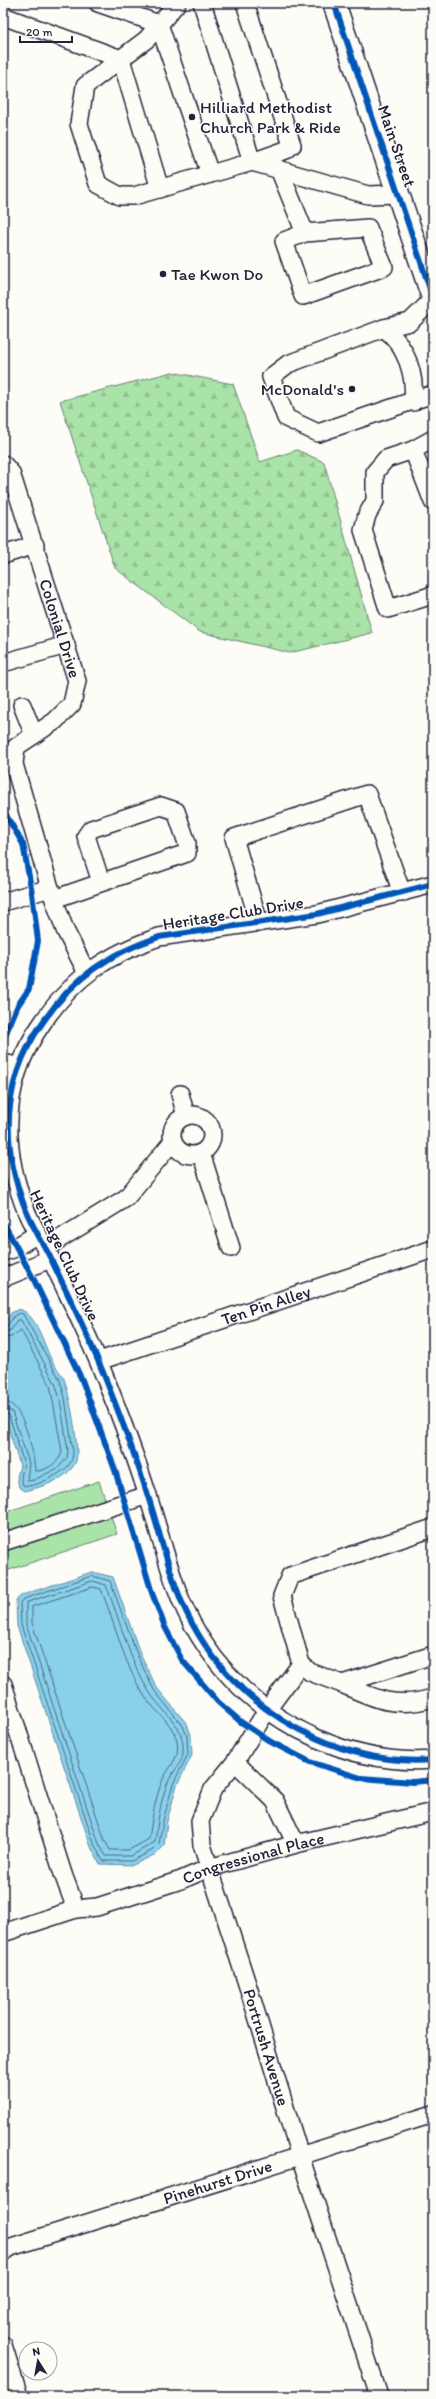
<svg xmlns="http://www.w3.org/2000/svg" width="436" height="2399" font-family="Itim,sans-serif">
	<defs>
		<pattern id="forest-firs" width="22" height="20" patternUnits="userSpaceOnUse"><rect width="22" height="20" fill="#a9e3a8"/><path d="M5 1l3.5 6h-7zM16 11l3.5 6h-7z" fill="#91c292"/></pattern>
	</defs>
	<rect width="100%" height="100%" fill="#fdfcf7"/>
	<filter id="ink" filterUnits="userSpaceOnUse"><feTurbulence type="fractalNoise" baseFrequency=".025" numOctaves="2"/><feDisplacementMap in="SourceGraphic" scale="8" xChannelSelector="R" yChannelSelector="G"/><feConvolveMatrix kernelMatrix="1 2 1 2 8 2 1 2 1" color-interpolation-filters="sRGB"/></filter>
	<g filter="url(#ink)">
		<!-- grass -->
		<path fill="#a9e3a8" stroke="#668272" d="M99,1481L117,1534L3,1572V1513Z"/>
		<!-- forest -->
		<path fill="url(#forest-firs)" stroke="#668272" d="M172,372L233,384L260,462L297,450L324,462L372,633L290,653L200,632L115,568L60,401Z"/>
		<!-- water -->
		<g fill="#89d0ea" stroke="#608aa4">
			<path d="M19,1309C37,1314 44,1346 52,1361C56,1368 61,1373 64,1379C69,1392 80,1449 76,1461C69,1479 42,1487 25,1491L19,1487L17,1477L20,1465L3,1412V1326L11,1313Z"/>
			<path d="M92,1572L113,1577L141,1656L157,1688L187,1724L191,1735L192,1755L177,1785L167,1821L164,1846L156,1854L133,1865L100,1864L91,1847L17,1626L16,1600L22,1595Z"/>
		</g>
		<g fill="none" stroke-linecap="round" stroke-linejoin="round">
			<!-- shore -->
			<g stroke="#4b6881" stroke-width="1">
				<path d="M3,1327L7,1326L14,1316L19,1313L23,1314L60,1380L65,1398L73,1451C73,1457 72,1461 68,1466C62,1473 32,1490 23,1485L21,1477L24,1464L9,1415L3,1412"/>
				<path d="M3,1332L11,1330L17,1320H21L55,1383L60,1399L68,1451L67,1458L58,1468L34,1480L27,1481L29,1463L12,1412L3,1407"/>
				<path d="M3,1338L11,1337L21,1330L50,1385L62,1451C61,1462 44,1472 35,1471C34,1454 24,1402 3,1401"/>
				<path d="M92,1576L110,1581L138,1657L154,1690L183,1726L187,1736L188,1754L173,1784L163,1821L159,1844L153,1850L132,1861H103L95,1846L21,1625L20,1602L24,1599Z"/>
				<path d="M93,1581L106,1585C120,1620 129,1661 150,1693C163,1713 185,1725 183,1752C183,1763 172,1772 168,1782C160,1801 158,1822 155,1842L131,1856H106L99,1844L26,1624V1603Z"/>
				<path d="M93,1587L101,1589C115,1624 124,1665 145,1697C156,1713 182,1729 177,1753C175,1762 167,1771 163,1779C155,1798 152,1819 149,1839L129,1850H110L105,1841L32,1623V1607Z"/>
			</g>
			<!-- minor casing -->
			<g stroke="#22223b" stroke-width="20">
				<g id="minor">
					<path d="M98,3L159,24L210,174"/>
					<path d="M177,3L147,39L85,86L79,124L98,184L120,196H134L252,162L286,150L292,145L245,3"/>
					<path d="M202,3L252,162L368,195L398,194"/>
					<path d="M3,16L121,59L160,189"/>
					<path d="M279,169L305,233L284,241L303,296L384,267L368,228L305,233"/>
					<path d="M433,299L410,322L384,328L288,364L271,377L286,418L318,433L433,394"/>
					<path d="M384,328C406,345 416,375 413,402"/>
					<path d="M433,439L413,450L433,502"/>
					<path d="M413,450L386,459L375,472V501L367,515L363,530L388,609L433,595"/>
					<path id="s1" d="M3,464L11,473L77,681L72,704L55,721L16,747L14,764L50,888L65,930L87,973"/>
					<path d="M3,555L35,545"/>
					<path d="M3,663L66,645"/>
					<path d="M22,705L34,735"/>
					<path d="M433,884L317,914L159,937C108,954 74,977 43,1022C1,1081 0,1146 27,1213C34,1229 44,1245 52,1261C71,1301 90,1339 106,1380C121,1418 135,1455 147,1493C157,1524 165,1556 176,1587C200,1655 251,1709 316,1738C353,1755 393,1763 433,1760"/>
					<path d="M54,899L187,853V843L176,811L161,806L91,829L86,836L101,882"/>
					<path d="M3,902L50,888"/>
					<path d="M259,923L234,838L367,794L402,893"/>
					<path d="M3,1063L17,1066"/>
					<path d="M180,1094L186,1116"/>
					<circle cx="192" cy="1135" r="20"/>
					<path d="M201,1153L231,1248"/>
					<path d="M45,1248L126,1198L173,1141"/>
					<path d="M3,1252L13,1249L37,1234"/>
					<path d="M3,1278L50,1259"/>
					<path id="s2" d="M99,1361L433,1249"/>
					<path d="M3,1542L148,1495"/>
					<path d="M433,1655L342,1684C375,1699 395,1709 433,1698"/>
					<path id="s3" d="M301,1664L267,1710L235,1762L213,1789L200,1821L202,1845L250,1993L300,2156L379,2396"/>
					<path d="M3,1684L63,1874L76,1909"/>
					<path d="M342,1684L310,1672L301,1664L282,1596L290,1576L433,1528"/>
					<path d="M235,1762L275,1801L296,1844"/>
					<path id="s4" d="M3,1933L76,1909L97,1907L181,1880L209,1868L296,1844L433,1812"/>
					<path id="s5" d="M3,2252L11,2247L433,2114"/>
					<path d="M3,2345L19,2396"/>
				</g>
			</g>
			<!-- major casing -->
			<g stroke="#22223b" stroke-width="25">
				<path id="major" d="M334,3L433,298"/>
			</g>
			<!-- minor -->
			<use href="#minor" stroke="#fdfcf7" stroke-width="17"/>
			<!-- major -->
			<use href="#major" stroke="#fdfcf7" stroke-width="22"/>
			<!-- cycleway casing -->
			<g stroke="#fdfcf7" stroke-width="8">
				<g id="cycleway">
					<path d="M334,3L433,298"/>
					<path d="M3,810L23,844L32,893L38,941L29,989L18,1005L3,1040"/>
					<path d="M433,884L317,914L159,937C108,954 74,977 43,1022C1,1081 0,1146 27,1213C34,1229 44,1245 52,1261C71,1301 90,1339 106,1380C121,1418 135,1455 147,1493C157,1524 165,1556 176,1587C200,1655 251,1709 316,1738C353,1755 393,1763 433,1760"/>
					<path d="M3,1222L34,1280L82,1380L115,1470L152,1593L165,1627L182,1660L218,1702L241,1722L271,1742L310,1762L361,1778L413,1782L433,1780"/>
				</g>
			</g>
			<!-- cycleway -->
			<use href="#cycleway" stroke="#0057b8" stroke-width="6"/>
		</g>
	</g>
	<!-- markers -->
	<g fill="#22223b" stroke="#fdfcf7" stroke-width="1.5">
		<circle cx="192" cy="117" r="4"/>
		<circle cx="163" cy="274" r="4"/>
		<circle cx="352" cy="389" r="4"/>
	</g>
	<g text-anchor="middle" dominant-baseline="central" stroke-width="3" stroke-linejoin="round" paint-order="stroke">
		<!-- poi labels -->
		<g font-size="17" fill="#22223b" stroke="#fdfcf7" text-anchor="start">
			<text x="200" y="107">Hilliard Methodist<tspan x="200" dy="20">Church Park &amp; Ride</tspan></text>
			<text x="171" y="274">Tae Kwon Do</text>
			<text x="344" y="389" text-anchor="end">McDonald's</text>
		</g>
		<!-- street labels -->
		<g font-size="17" fill="#22223b" stroke="#fdfcf7">
			<text transform="translate(397 146) rotate(71)">Main Street</text>
			<text stroke="none"><textPath href="#s1" startOffset="175">Colonial Drive</textPath></text>
			<text transform="translate(233 913) rotate(-9)">Heritage Club Drive</text>
			<text transform="translate(65 1255) rotate(65)">Heritage Club Drive</text>
			<text stroke="none"><textPath href="#s2" startOffset="176">Ten Pin Alley</textPath></text>
			<text stroke="none"><textPath href="#s4" startOffset="262">Congressional Place</textPath></text>
			<text stroke="none"><textPath href="#s3" startOffset="424">Portrush Avenue</textPath></text>
			<text stroke="none"><textPath href="#s5" startOffset="226">Pinehurst Drive</textPath></text>
		</g>
	</g>
	<!-- margin -->
	<rect width="436" height="2399" fill="none" stroke="#fdfcf7" stroke-width="16"/>
	<rect x="8" y="8" width="420" height="2383" fill="none" stroke="#22223b" stroke-width="1.5" filter="url(#ink)"/>
	<!-- north arrow -->
	<g transform="translate(38 2361) rotate(349)"><circle r="19" fill="#fdfcf7" stroke="#a5a5ac"/>
	<path d="M0-3L7 15L0 10L-7 15Z" fill="#22223b"/>
	<text y="-6" font-size="11" font-weight="bold" text-anchor="middle" fill="#22223b">N</text>
	</g>
	<!-- scale -->
	<path d="M20 36v6h52v-6" fill="none" stroke="#22223b" stroke-width="2"/>
	<text x="26" y="36" font-size="12" fill="#22223b" stroke="#fdfcf7" stroke-width="3" paint-order="stroke">20 m</text>
</svg>
